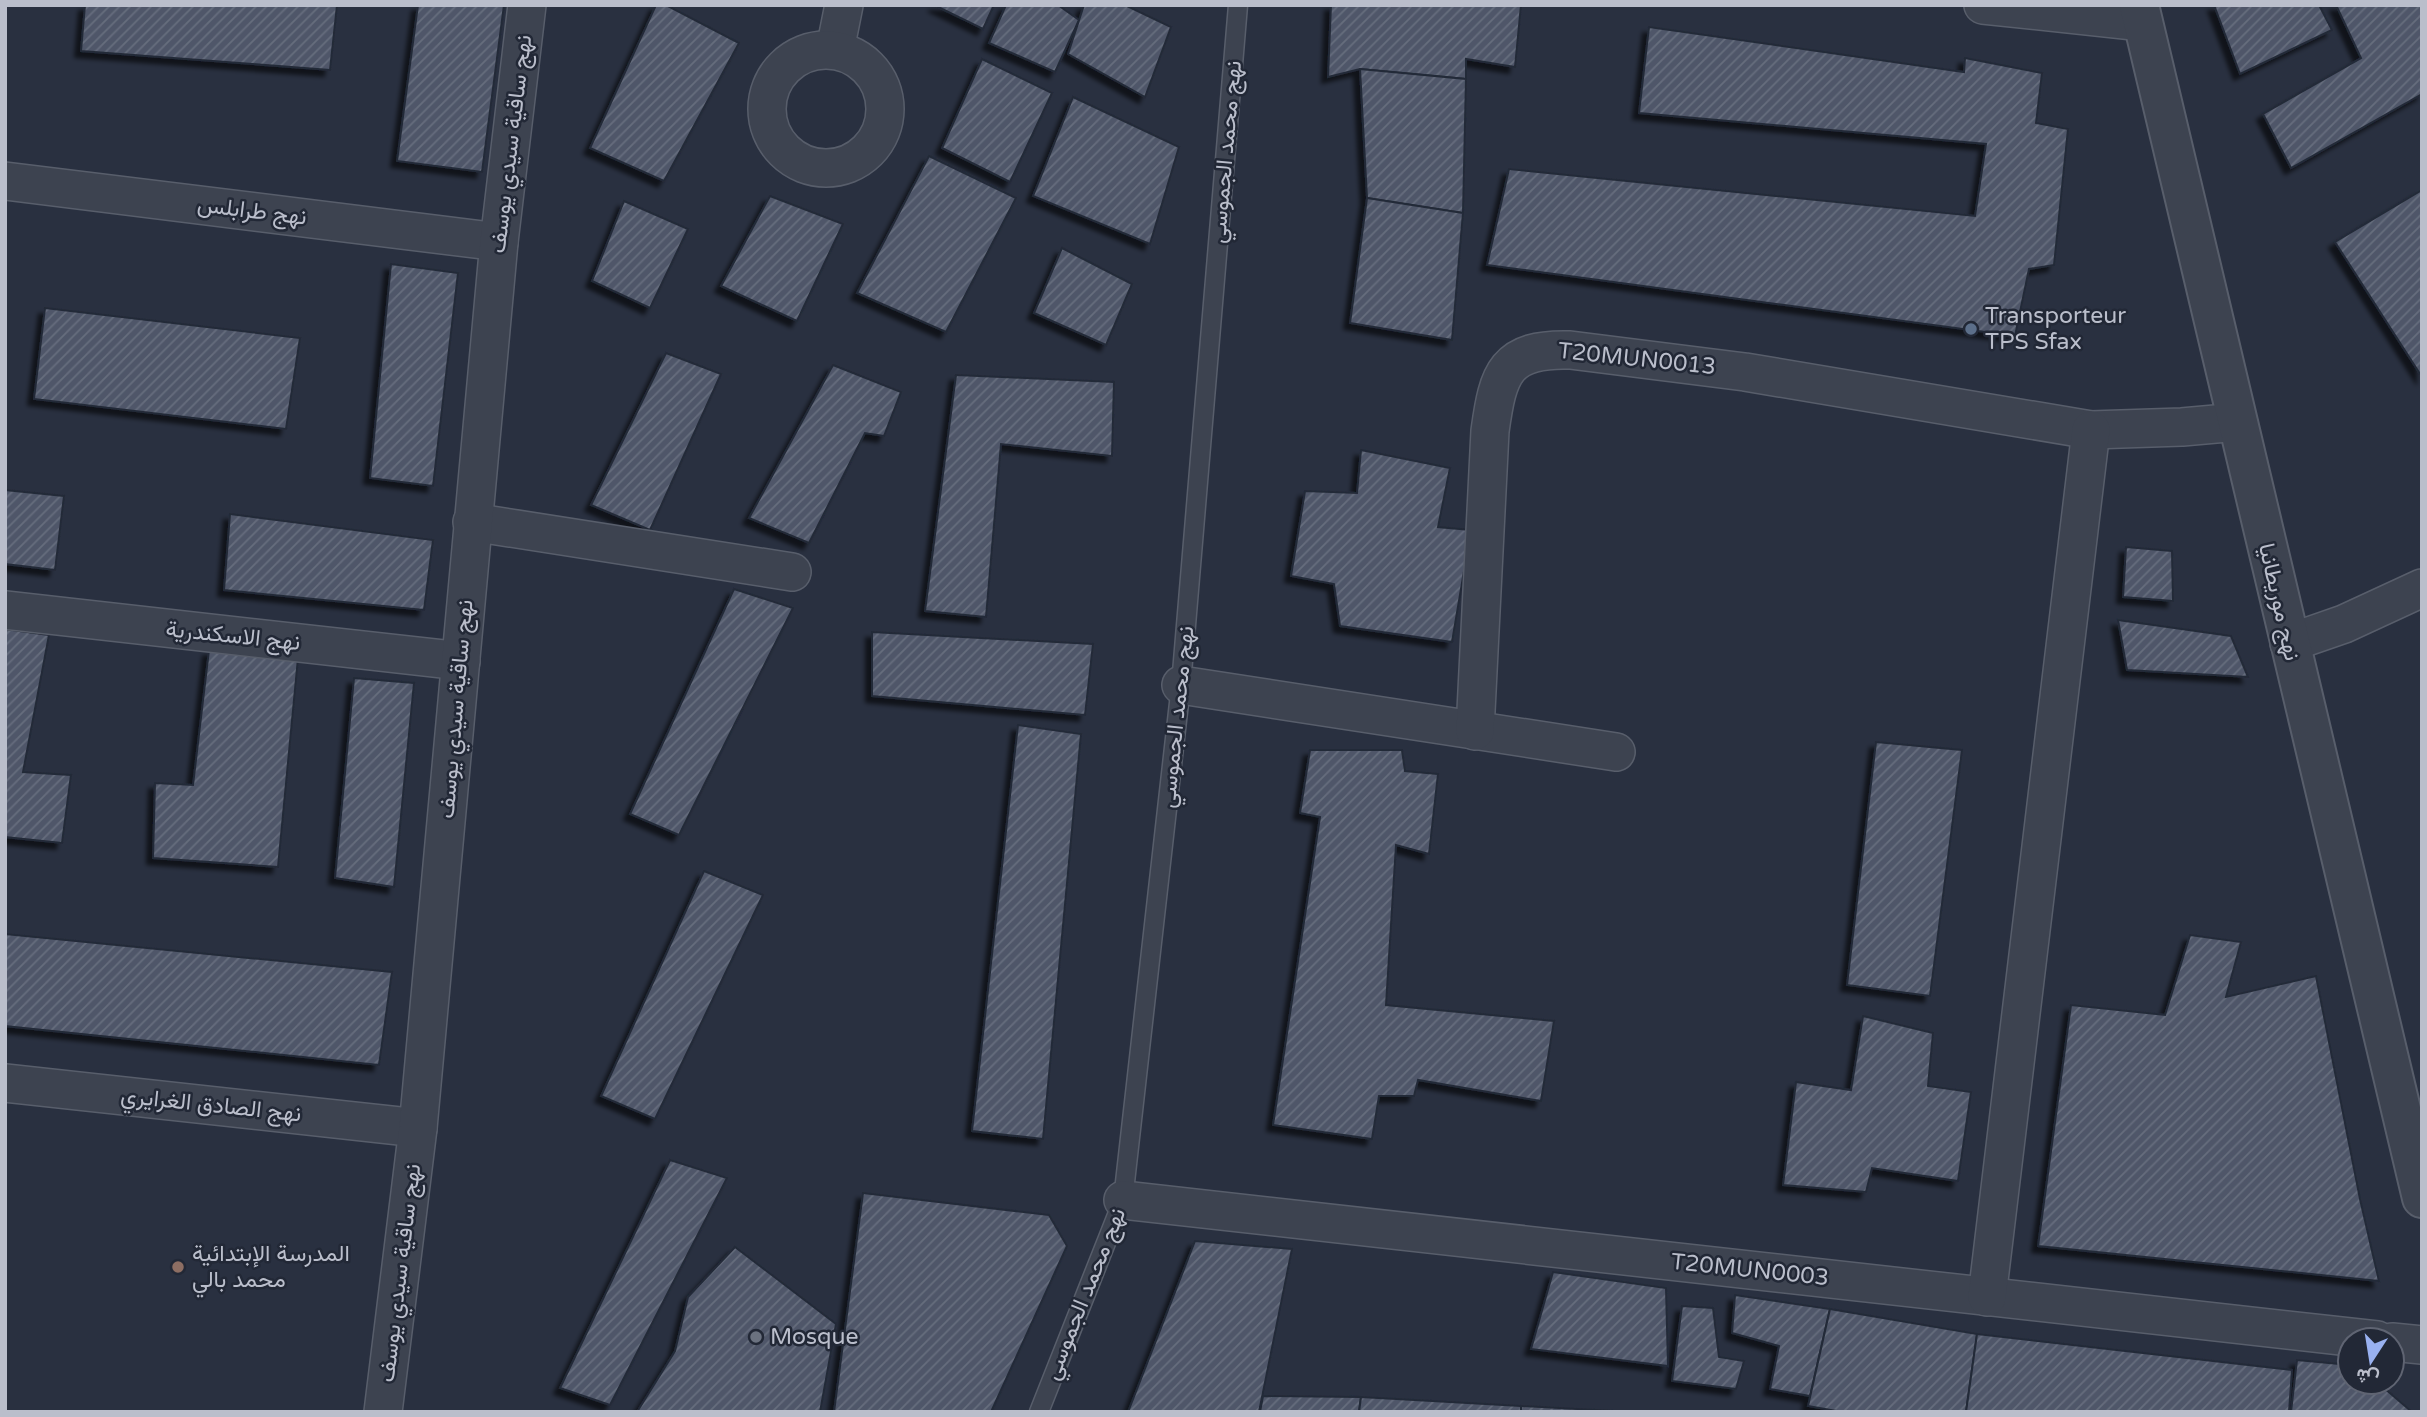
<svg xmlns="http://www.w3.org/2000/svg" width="2427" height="1417" font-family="'Varela Round',Vazirmatn,sans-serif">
	<defs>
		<pattern id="building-hatch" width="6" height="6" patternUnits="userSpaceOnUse" patternTransform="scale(1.75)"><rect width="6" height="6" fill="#4f5769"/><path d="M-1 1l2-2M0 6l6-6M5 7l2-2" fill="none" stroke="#666d7d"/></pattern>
		<filter id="shadow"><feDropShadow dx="-6" dy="6" stdDeviation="2" flood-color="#0009"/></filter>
	</defs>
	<rect width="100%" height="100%" fill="#293040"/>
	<!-- building -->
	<g fill="url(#building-hatch)" stroke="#242a38" stroke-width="2" filter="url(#shadow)">
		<path d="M85,5H337L330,70L81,51Z"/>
		<path d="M418,5H504L482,172L397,161Z"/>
		<path d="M656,5H666L739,43L664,181L590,148Z"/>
		<path d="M934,5H994L983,29Z"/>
		<path d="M1006,5H1058L1079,20L1055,72L989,43Z"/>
		<path d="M1084,5H1125L1171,27L1145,97L1068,54Z"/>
		<path d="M1331,5H1521L1515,67L1466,59V79L1360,69L1328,77Z"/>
		<path d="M2214,5H2319L2332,30L2240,74Z"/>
		<path d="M2336,5H2422V94L2291,168L2263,114L2361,58Z"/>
		<path d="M1649,27L1964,72L1965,58L2042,73L2036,123L2068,129L2054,265L2029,269L2015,336L1487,265L1509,169L1975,216L1986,144L1639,113Z"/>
		<path d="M982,59L1052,93L1010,182L942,148Z"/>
		<path d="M1360,69L1466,79L1463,213L1367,198Z"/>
		<path d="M1073,97L1179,147L1150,244L1033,196Z"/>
		<path d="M929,156L1016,198L946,332L857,293Z"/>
		<path d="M2422,190V377L2335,242Z"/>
		<path d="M770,196L843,224L797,321L721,286Z"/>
		<path d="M1367,198L1463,213L1452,340L1350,323Z"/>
		<path d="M624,201L688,229L650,308L592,281Z"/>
		<path d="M1062,248L1132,284L1106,345L1034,313Z"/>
		<path d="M391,264L458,273L433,486L370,478Z"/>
		<path d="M45,308L300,338L286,429L34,399Z"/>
		<path d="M666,353L721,374L650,530L591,505Z"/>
		<path d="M833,365L901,392L884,436L865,433L809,543L749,518Z"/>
		<path d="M956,375L1114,382L1112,456L1001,444L986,617L925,611Z"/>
		<path d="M1361,450L1450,468L1438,527L1471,530L1452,642L1340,626L1334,584L1291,576L1305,491L1357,493Z"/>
		<path d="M5,490L64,496L55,570L5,564Z"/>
		<path d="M230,514L433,540L424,610L224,590Z"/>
		<path d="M2126,547L2172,551L2173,601L2123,597Z"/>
		<path d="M734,589L793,608L679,835L630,814Z"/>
		<path d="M2118,620L2231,636L2248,677L2127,670Z"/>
		<path d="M5,629L49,635L23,772L71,775L62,843L5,837Z"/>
		<path d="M872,632L1093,644L1085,715L872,696Z"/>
		<path d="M209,650L298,658L278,867L153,858L155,783L193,785Z"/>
		<path d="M354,678L414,683L394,887L335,878Z"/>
		<path d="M1018,725L1081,734L1043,1139L972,1131Z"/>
		<path d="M1876,742L1962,750L1930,996L1847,985Z"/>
		<path d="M1310,750H1402L1405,771L1438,774L1429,854L1396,845L1386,1005L1554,1021L1541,1101L1418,1080L1414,1096H1379L1372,1139L1273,1125L1320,817L1300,813Z"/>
		<path d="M704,871L763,895L655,1119L601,1096Z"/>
		<path d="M5,934L392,972L379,1065L5,1026Z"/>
		<path d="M2190,935L2241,942L2226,997L2316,976L2360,1199L2379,1281L2038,1246L2071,1005L2165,1015Z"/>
		<path d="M1863,1016L1933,1033L1928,1086L1971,1092L1958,1181L1872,1168L1866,1192L1783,1185L1796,1082L1851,1090Z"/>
		<path d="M670,1160L727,1178L610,1405L560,1388Z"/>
		<path d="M863,1193L1049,1215L1067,1246L991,1412H834Z"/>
		<path d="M1195,1241L1292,1249L1259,1412H1128Z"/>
		<path d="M735,1247L836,1324L820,1412H637L675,1351L688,1297Z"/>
		<path d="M1553,1272L1666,1288L1668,1366L1531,1349Z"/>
		<path d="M1735,1295L1830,1309L1810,1396L1770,1389L1779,1346L1732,1333Z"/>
		<path d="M1682,1306L1713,1308L1719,1357L1744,1361L1736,1389L1672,1381Z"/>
		<path d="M1830,1309L1977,1334L1966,1412H1842L1808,1406Z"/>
		<path d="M1977,1334L2292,1370L2289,1412H1966Z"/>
		<path d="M2297,1360L2350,1365V1382H2377L2412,1412H2291Z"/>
		<path d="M1263,1396L1361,1397L1359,1412H1260Z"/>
		<path d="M1361,1397L1521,1406V1412H1359Z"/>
		<path d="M1521,1406L1632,1412H1521Z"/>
	</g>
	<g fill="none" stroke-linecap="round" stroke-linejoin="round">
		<!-- service casing -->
		<g stroke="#585e6b" stroke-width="21">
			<path id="service" d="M1039,1412L1123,1200L1181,685L1238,5"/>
		</g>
		<!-- minor casing -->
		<g stroke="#585e6b" stroke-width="40">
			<g id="minor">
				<path d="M1983,5L2143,22"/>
				<path d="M835,50L844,5"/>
				<circle cx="826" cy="109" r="59"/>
				<path d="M5,181L499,242"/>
				<path d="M472,522L792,572"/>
				<path d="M5,610L461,661"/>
				<path d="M2289,643L2344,624L2422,588"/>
				<path d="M1181,685L1616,752"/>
				<path d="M1475,731L1490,431C1498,373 1505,348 1570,350L1745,372L2091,430L2182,427L2238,422"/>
				<path d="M5,1083L418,1128"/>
				<path d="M1123,1200L2377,1340"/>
				<path d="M1987,1297L2091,430"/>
				<path d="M2392,1342L2422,1345"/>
				<path d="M383,1412L418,1128L499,242L527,5"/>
			</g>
		</g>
		<!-- tertiary casing -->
		<g stroke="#585e6b" stroke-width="42">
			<path id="tertiary" d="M2139,5L2422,1198"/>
		</g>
		<!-- service -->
		<use href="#service" stroke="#3d4350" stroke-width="18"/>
		<!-- minor -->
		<use href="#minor" stroke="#3d4350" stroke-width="37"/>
		<!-- tertiary -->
		<use href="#tertiary" stroke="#3d4350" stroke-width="38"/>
	</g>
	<!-- markers -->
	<circle fill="#5c6f8a" stroke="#222836" stroke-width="2.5" cx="1971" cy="329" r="7"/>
	<circle fill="#8d6e63" stroke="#222836" stroke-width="2.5" cx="178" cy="1267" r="7"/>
	<circle fill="#6b7280" stroke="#222836" stroke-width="2.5" cx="756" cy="1337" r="7"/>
	<g text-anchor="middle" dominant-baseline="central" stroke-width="5" stroke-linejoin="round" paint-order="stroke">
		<!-- street labels -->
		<g font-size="23" fill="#babecb" stroke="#222836">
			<text transform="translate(511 144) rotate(-83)">نهج ساقية سيدي يوسف</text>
			<text transform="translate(1226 152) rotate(-85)">نهج محمد الجموسي</text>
			<text transform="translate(252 211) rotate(7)">نهج طرابلس</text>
			<text transform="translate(1637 359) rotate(6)">T20MUN0013</text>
			<text transform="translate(2279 602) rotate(77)">نهج موريطانيا</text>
			<text transform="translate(233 636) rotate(6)">نهج الاسكندرية</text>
			<text transform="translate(456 709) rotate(-85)">نهج ساقية سيدي يوسف</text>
			<text transform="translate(1177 717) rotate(-84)">نهج محمد الجموسي</text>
			<text transform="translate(211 1105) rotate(6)">نهج الصادق الغرايري</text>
			<text transform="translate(1750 1270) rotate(6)">T20MUN0003</text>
			<text transform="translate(400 1273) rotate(-83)">نهج ساقية سيدي يوسف</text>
			<text transform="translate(1085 1294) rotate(-68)">نهج محمد الجموسي</text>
		</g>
		<!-- poi labels -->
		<g font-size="23" fill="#babecb" stroke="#222836" text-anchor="start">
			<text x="1985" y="316">Transporteur<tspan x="1985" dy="26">TPS Sfax</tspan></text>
			<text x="192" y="1254">المدرسة الإبتدائية<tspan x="192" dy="26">محمد بالي</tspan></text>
			<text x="770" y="1337">Mosque</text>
		</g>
	</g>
	<!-- border -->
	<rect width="2427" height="1417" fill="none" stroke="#babecb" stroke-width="14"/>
	<!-- north arrow -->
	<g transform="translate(2371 1361) rotate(192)"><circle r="33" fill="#222836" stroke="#5f6472" stroke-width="2"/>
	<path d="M0-5L12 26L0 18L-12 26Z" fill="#99b1f0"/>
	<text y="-10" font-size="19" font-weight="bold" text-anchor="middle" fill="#babecb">ش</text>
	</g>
</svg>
